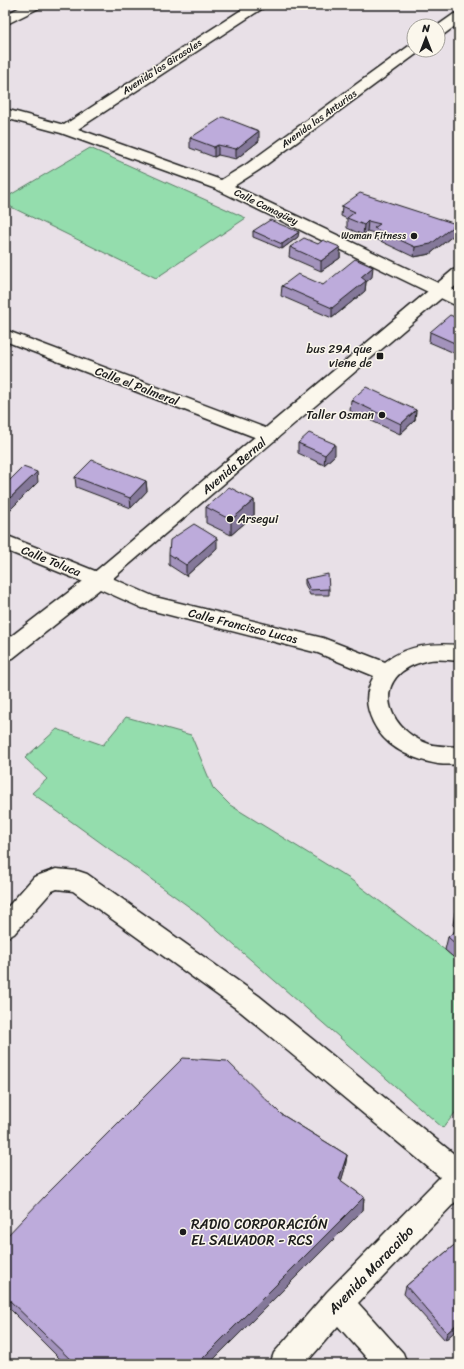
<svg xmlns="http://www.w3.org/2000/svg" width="464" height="1369" font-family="Sriracha,sans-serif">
	<rect width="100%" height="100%" fill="#e8e0e7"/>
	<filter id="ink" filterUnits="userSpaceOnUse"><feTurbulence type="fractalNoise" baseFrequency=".025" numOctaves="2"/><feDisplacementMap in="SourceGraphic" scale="8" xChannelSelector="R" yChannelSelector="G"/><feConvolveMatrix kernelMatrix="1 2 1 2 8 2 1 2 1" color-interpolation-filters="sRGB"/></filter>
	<g filter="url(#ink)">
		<!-- green -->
		<g fill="#94ddad" stroke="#587c64">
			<path d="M90,148L246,218L156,278L5,204V198Z"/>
			<path d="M126,717L191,735L213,788L230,805L350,879L445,950L459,962V1108L443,1128L195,911L32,793L47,779L25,758L57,729L103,745Z"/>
		</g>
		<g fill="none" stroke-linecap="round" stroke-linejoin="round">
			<!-- minor casing -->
			<g stroke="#1c1c1c" stroke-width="3">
				<g id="minor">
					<path d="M24,5H41L39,8L5,25V15Z"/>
					<path d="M249,5H265L263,8L78,129L221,180L247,164L409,46L414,45V50H420L419,52L259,170L234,186L459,293V305L453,304L216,189L61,133L5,118V109L64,125Z"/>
					<path d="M459,13V23L443,35L438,36L437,26L454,14Z"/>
					<path d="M5,330L276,432L278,436L276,440L269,442L262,440L5,341Z"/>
					<path d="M5,535L105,575L155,597L323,638L385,662C407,645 432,643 459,645V661C448,660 436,658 426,661C371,673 382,728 429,744C439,747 449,746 459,747V765C452,764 445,765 438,764C411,759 385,747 373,722C365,705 365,692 374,676L318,653L142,608L91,585L5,550Z"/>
					<path d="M56,869L78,871L87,874L259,996L459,1158V1198L358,1303L403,1353L407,1364H372L338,1326L305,1364H270L274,1353L327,1292L440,1177L241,1012L73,891L57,889L52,891L14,934L5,938V910L34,877Z"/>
				</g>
			</g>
			<!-- secondary casing -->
			<g stroke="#1c1c1c" stroke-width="3">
				<path id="secondary" d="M459,269V283L105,585L13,658L5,660V641L91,575L453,270Z"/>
			</g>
			<!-- minor -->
			<use href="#minor" fill="#fbf7ec" fill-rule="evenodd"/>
			<!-- secondary -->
			<use href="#secondary" fill="#fbf7ec" fill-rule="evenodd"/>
		</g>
		<!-- wall -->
		<g fill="#a393bc" stroke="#1c1c1c">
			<path d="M190,138L259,141L236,159L218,155L214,157L190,148Z"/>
			<path d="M342,206L456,224L455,234L430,254L414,257L374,238V233L367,231L363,235L347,228V219L341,216Z"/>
			<path d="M253,231L298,237L282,249L253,237Z"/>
			<path d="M318,244L340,247V258L321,271L289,257L290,247Z"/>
			<path d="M372,277L366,282L365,291L332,318L281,296L282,286L323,285Z"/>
			<path d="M459,319V355L429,342L430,332Z"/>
			<path d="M351,400L416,410L415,420L400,434L350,411Z"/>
			<path d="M298,443L335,455L324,465L298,453Z"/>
			<path d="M75,477L146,481L147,491L131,508L76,487Z"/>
			<path d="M38,482L8,512L5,510V485Z"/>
			<path d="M254,500V515L231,535L206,523V507Z"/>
			<path d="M217,548L186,576L169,565V554Z"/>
			<path d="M305,579L329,589V595H310L305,584Z"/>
			<path d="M459,909V962L445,950L448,937L457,929L453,925L455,912Z"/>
			<path d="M281,1114L347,1155L345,1168L341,1181L364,1197L363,1210L209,1364H65L5,1304V1238Z"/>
			<path d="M459,1241V1328L445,1340L404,1294L406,1286Z"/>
		</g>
		<!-- shaded-wall -->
		<g fill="#847899" stroke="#1c1c1c">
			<path d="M259,131V141L236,159V149Z"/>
			<path d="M218,145V155L214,157V147Z"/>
			<path d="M368,221L367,231L363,235L364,225Z"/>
			<path d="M456,224L455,234L430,254L414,257L415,247Z"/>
			<path d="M299,232L298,237L282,249V244Z"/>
			<path d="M340,247V258L321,271V261Z"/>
			<path d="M373,267L372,277L366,282L365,291L332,318V308L361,277Z"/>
			<path d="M416,410L415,420L400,434L401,424Z"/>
			<path d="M335,444V455L324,465L325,455Z"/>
			<path d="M37,472L38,482L8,512L7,501Z"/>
			<path d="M146,481L147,491L131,508L130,498Z"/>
			<path d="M254,500V515L231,535V520Z"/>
			<path d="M217,538V548L186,576V565Z"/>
			<path d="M347,1155L345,1168L338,1192L339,1179Z"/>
			<path d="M364,1197L363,1210L209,1364H197Z"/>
			<path d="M459,1322V1328L445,1340L447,1333Z"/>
		</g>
		<!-- building -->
		<g fill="#bdabdb" stroke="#1c1c1c">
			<path d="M223,117L259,131L236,149L218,145L214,147L190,138Z"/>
			<path d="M360,193L456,224L431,244L415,247L374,228L380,224L368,221L364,225L347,218L355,212L342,206Z"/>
			<path d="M270,220L299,232L282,244L253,231Z"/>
			<path d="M304,238L318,244L323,240L340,247L321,261L290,247Z"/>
			<path d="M355,259L373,267L361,277L366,281L332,308L282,286L298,274L323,285Z"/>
			<path d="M450,315L459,319V345L430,332Z"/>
			<path d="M366,387L416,410L401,424L351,400Z"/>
			<path d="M309,433L335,444L325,455L298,443Z"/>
			<path d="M92,460L146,481L130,498L75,477Z"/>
			<path d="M23,467L37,472L7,501L5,500V485Z"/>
			<path d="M229,487L254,500L231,520L206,507Z"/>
			<path d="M194,524L217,538L186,565L169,554L170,540Z"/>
			<path d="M328,574L329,589L310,590L305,579Z"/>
			<path d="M459,909V916L455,912Z"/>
			<path d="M459,928V947L448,937Z"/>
			<path d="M183,1058L227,1061L281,1114L347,1155L339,1179L364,1197L197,1364H75L5,1296V1238L45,1196Z"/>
			<path d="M459,1241V1322L447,1333L406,1286Z"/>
		</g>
	</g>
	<!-- markers -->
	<g fill="#1c1c1c" stroke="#fbf7ec" stroke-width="1.5">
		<circle cx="414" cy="236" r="4"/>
		<rect x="376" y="352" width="8" height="8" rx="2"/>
		<circle cx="382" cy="415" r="4"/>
		<circle cx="230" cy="519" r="4"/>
		<circle cx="183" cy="1232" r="4"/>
	</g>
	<g text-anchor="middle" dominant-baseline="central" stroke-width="3" stroke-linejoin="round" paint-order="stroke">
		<!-- far-street labels -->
		<g font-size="10" fill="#1c1c1c" stroke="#fbf7ec">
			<text transform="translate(162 67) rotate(-33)">Avenida los Girasoles</text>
			<text transform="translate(319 119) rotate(-36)">Avenida las Anturias</text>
			<text transform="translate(266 207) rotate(26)">Calle Camagüey</text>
		</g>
		<!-- far-poi labels -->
		<g font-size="10" fill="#1c1c1c" stroke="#fbf7ec" text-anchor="end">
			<text x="406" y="236">Woman Fitness</text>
		</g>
		<!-- poi labels -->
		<g font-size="12" fill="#1c1c1c" stroke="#fbf7ec" text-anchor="end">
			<text x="372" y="349">bus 29A que<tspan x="372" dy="14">viene de</tspan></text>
			<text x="374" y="415">Taller Osman</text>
			<text x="238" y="519" text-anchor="start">Arsegui</text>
		</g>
		<!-- street labels -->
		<g font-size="12" fill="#1c1c1c" stroke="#fbf7ec">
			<text transform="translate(137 386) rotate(21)">Calle el Palmeral</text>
			<text transform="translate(234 466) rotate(-40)">Avenida Bernal</text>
			<text transform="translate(51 561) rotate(22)">Calle Toluca</text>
			<text transform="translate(243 626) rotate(14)">Calle Francisco Lucas</text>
		</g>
		<!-- near-poi labels -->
		<g font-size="14" fill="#1c1c1c" stroke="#fbf7ec" text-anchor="start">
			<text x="191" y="1224">RADIO CORPORACIÓN<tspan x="191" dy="16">EL SALVADOR - RCS</tspan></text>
		</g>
		<!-- near-street labels -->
		<g font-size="14" fill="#1c1c1c" stroke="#fbf7ec">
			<text transform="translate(371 1270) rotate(-46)">Avenida Maracaibo</text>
		</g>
	</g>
	<!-- margin -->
	<rect width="464" height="1369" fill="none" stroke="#fbf7ec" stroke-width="20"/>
	<rect x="10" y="10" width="444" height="1349" fill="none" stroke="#1c1c1c" stroke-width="1.5" filter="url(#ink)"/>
	<!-- north arrow -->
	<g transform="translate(426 38)"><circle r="19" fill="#fbf7ec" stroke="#a29f99"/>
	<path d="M0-3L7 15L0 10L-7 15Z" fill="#1c1c1c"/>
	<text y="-6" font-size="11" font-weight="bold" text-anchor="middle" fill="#1c1c1c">N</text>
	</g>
</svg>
